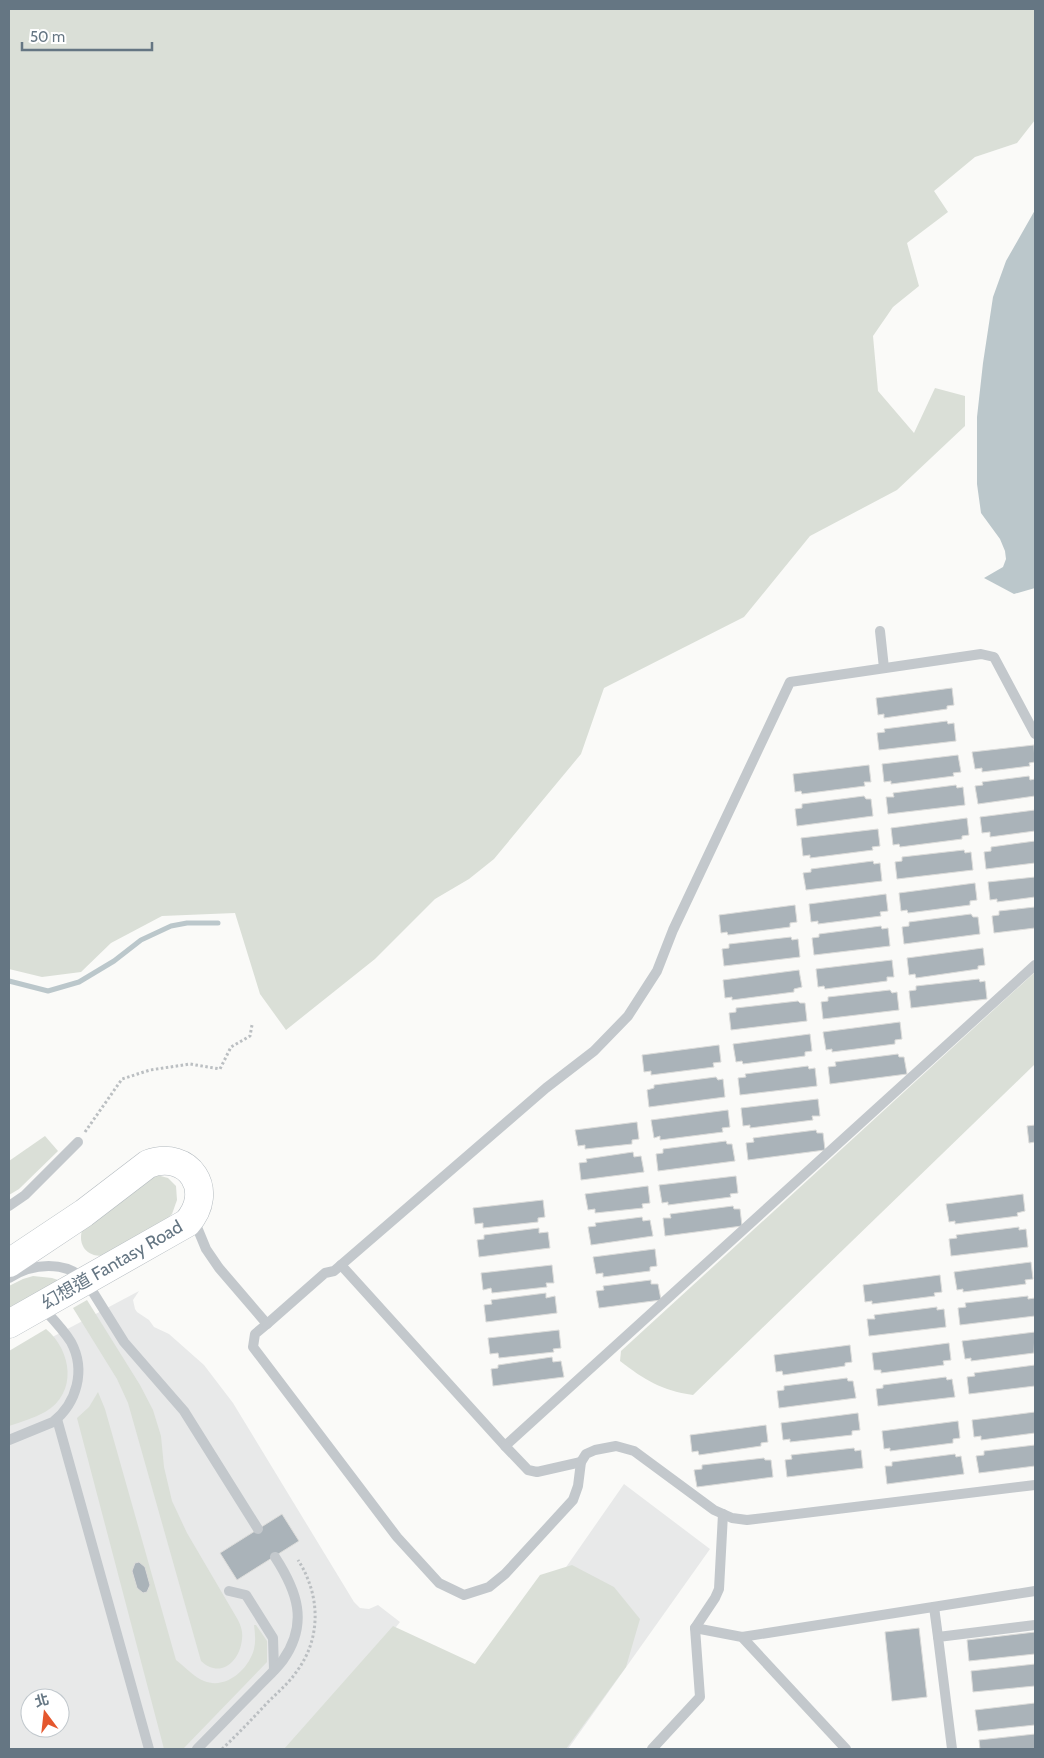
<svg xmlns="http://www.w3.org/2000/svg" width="1044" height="1758" font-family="Cabin,'Noto Sans TC',sans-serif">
	<rect width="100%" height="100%" fill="#fafaf8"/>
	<!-- built -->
	<g fill="#e8e9e9" fill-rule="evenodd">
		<path d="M139,1291L133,1300L135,1309L137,1312L149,1320L154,1327L169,1334L204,1365L233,1403L354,1602L360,1608L369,1609L378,1605L400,1622L299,1749H9V1402L26,1351ZM30,1698H60V1728H30Z"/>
		<path d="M624,1484L710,1549L568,1749H431L532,1616Z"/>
	</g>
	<!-- green -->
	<g fill="#dadfd7">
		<path d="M9,9H1035V120L1017,143L975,157L934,191L948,212L907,243L919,286L893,307L873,336L878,391L914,433L935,388L965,396V426L897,490L810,536L744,617L604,688L581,754L494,859L469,879L435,899L375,959L286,1030L260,994L235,913L162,916L111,943L81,972L42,977L9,969Z"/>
		<path d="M1035,972V1064L693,1395C660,1390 645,1380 620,1361L621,1351Z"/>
		<path d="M45,1136L58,1151L19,1189L9,1195V1161Z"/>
		<path d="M157,1175L168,1178L176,1186L177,1200L172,1214L167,1219L102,1256C86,1256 78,1245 82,1230L151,1177Z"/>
		<path d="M33,1276L52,1278L61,1281L9,1312V1286L23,1279Z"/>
		<path d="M87,1300L140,1385L153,1410L161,1436L164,1467L172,1501L187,1533L238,1620C241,1626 243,1632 242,1639C240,1662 220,1679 201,1661L128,1403L117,1379L73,1308Z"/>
		<path d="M46,1329C72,1351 78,1393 45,1412C34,1418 21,1422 9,1426V1351Z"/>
		<path d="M98,1392L105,1409L176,1660C184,1666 194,1677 204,1681C226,1690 249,1669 254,1649C256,1641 255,1633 254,1625H256L267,1641V1662L183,1749H164L77,1418L89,1407Z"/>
		<path d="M572,1565L614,1587L640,1619L626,1667L566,1749H284L393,1626L475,1664L540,1575Z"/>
	</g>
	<!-- water -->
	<path fill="#bbc7cb" d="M1035,210V588L1014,594L984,578L1003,567L1006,559L1005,551L1000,539L981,513L977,484V417L983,363L993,297L1006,261Z"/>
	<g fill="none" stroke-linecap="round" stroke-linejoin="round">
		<!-- stream -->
		<path stroke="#bbc7cb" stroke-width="5" d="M9,981L48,991L79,982L114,961L141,940L171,926L187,923H218"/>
	</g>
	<!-- building -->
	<g fill="#aab3b9" stroke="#dcdcda">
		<path d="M952,688L954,705L947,706V709L884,718V714L878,715L876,698Z"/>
		<path d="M947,721L948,724L954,723L956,741L879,750L877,733L885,732L884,729Z"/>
		<path d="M1034,745L1035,762L1029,763L1030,766L982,772V768L975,769L972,752Z"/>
		<path d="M958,755L961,772L953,773L954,776L891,784V781L884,782L882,764Z"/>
		<path d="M869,765L871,782H864L865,786L802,794L801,791L795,792L793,774Z"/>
		<path d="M1029,776L1030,780L1035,779V796L978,804L975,786L983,785L982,782Z"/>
		<path d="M956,785L957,788L963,787L965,805L888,814L886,797H894L893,793Z"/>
		<path d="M864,796L866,799H871L873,816L797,826L795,809L802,808V804Z"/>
		<path d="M1035,810V831L990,837V832L982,833L980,817Z"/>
		<path d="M967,818L969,835L962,836V839L900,847L899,844L893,845L891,828Z"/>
		<path d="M878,829L880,846L872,847L873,850L810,858V855L803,856L801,838Z"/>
		<path d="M1035,841V863L986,869L984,852L991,851V847Z"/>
		<path d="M964,850L965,853L971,852L973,870L897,879L895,862L902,861V857Z"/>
		<path d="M873,861L874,864L880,863L882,881L806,890L803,873L811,872V869Z"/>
		<path d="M1035,877V897L997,902V899L990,900L988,882Z"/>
		<path d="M975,883L977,900L970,901V905L908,913L907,910L901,911L899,893Z"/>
		<path d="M886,894L888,911L880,912L881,916L818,924V921L811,922L809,904Z"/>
		<path d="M795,905L797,922L790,923V927L728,935L727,932L721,933L719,915Z"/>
		<path d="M1035,907V928L994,933L992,916L999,915V911Z"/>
		<path d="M971,914L973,917H978L980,934L904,944L902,927L909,926V922Z"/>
		<path d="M881,926L882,929L888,928L890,946L814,955L812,938L819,937V934Z"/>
		<path d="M791,937L792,940L798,939L800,957L724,966L722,949L729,948V944Z"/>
		<path d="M983,948L985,965L978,966V969L916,978L915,974L909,975L907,958Z"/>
		<path d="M892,960L894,977H887V981L825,989L824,986L818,987L816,969Z"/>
		<path d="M799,970L802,987L794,989V992L732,1000V997L725,998L723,980Z"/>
		<path d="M979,979L980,982L985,981L987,999L911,1008L909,991L916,990V986Z"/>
		<path d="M890,990L892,993L897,992L899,1010L823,1019L821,1002L828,1001V997Z"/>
		<path d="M798,1001L800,1003H805L807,1021L731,1030L729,1013L736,1012V1008Z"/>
		<path d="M900,1022L902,1039L895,1040V1044L832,1052V1049L826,1050L823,1032Z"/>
		<path d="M810,1034L812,1051L805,1052V1056L743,1064L742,1061L736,1062L733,1044Z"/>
		<path d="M719,1045L721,1062L713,1063L714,1067L651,1075V1071L644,1072L642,1055Z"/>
		<path d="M898,1054L899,1057H904L907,1074L830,1084L828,1067L836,1066L835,1062Z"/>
		<path d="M808,1066L809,1069L815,1068L817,1086L740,1095L738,1078L746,1077L745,1074Z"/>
		<path d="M716,1077L718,1080L723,1079L725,1097L649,1107L647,1090L654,1088V1085Z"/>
		<path d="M818,1099L820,1116H812L813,1120L750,1128V1125L743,1126L741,1108Z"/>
		<path d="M728,1110L730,1127L722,1128L723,1132L660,1140V1136L654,1138L651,1120Z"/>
		<path d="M637,1122L639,1139L632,1140V1144L585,1149V1145L578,1146L575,1130Z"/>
		<path d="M1035,1125V1142L1029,1143L1027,1126Z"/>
		<path d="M816,1130L817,1133H823L825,1150L748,1160L746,1143L754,1142L753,1138Z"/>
		<path d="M726,1141L727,1144H732L735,1161L658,1171L656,1154L663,1153V1149Z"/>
		<path d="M633,1152L634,1157L641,1156L644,1172L581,1180L579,1163L587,1162L586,1159Z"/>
		<path d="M736,1176L738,1193L730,1194L731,1197L668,1205V1202L662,1203L659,1185Z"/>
		<path d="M648,1186L650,1203L642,1204L643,1208L595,1213V1209L588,1210L585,1194Z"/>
		<path d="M1023,1194L1025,1211L1017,1213L1018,1216L955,1224V1221L949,1222L946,1204Z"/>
		<path d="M543,1200L545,1217L538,1218V1222L483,1228V1223L475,1224L473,1208Z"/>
		<path d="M733,1206L734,1209H740L742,1226L665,1236L663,1218H671L670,1214Z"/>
		<path d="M642,1217L643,1221L650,1220L653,1236L591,1245L588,1227L596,1226L595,1223Z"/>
		<path d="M1019,1227V1230L1026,1229L1028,1247L951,1256L949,1239L957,1238L956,1235Z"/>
		<path d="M539,1228V1233L548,1232L550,1248L479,1257L477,1240L484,1239V1235Z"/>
		<path d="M655,1249L657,1266L650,1267V1271L603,1277V1273L596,1274L593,1257Z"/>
		<path d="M1031,1262L1033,1279L1025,1280L1026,1284L963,1292V1289L957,1290L954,1272Z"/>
		<path d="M552,1265L554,1283H546L547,1287L492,1293L491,1288L483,1290L481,1273Z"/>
		<path d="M940,1275L942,1292L934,1293L935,1296L872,1304V1301L865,1302L863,1285Z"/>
		<path d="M651,1280V1284H658L661,1300L599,1308L596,1291L604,1290L603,1286Z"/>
		<path d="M546,1293V1298L555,1296L557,1313L486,1322L484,1305L492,1304L491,1300Z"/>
		<path d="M1028,1296V1299L1035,1298V1316L960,1325L958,1308L966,1307L965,1303Z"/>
		<path d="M937,1307V1310L944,1309L946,1327L869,1336L867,1319H875L874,1315Z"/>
		<path d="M559,1330L561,1348L553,1349L554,1352L499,1358L498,1353L490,1354L488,1338Z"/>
		<path d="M1035,1332L1034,1353L971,1361V1358L965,1359L962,1341Z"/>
		<path d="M949,1343L951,1360L943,1361L944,1365L881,1373V1370H874L872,1353Z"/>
		<path d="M850,1345L852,1362L845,1363V1366L783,1375L782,1371L776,1372L774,1355Z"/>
		<path d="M552,1357L553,1362L561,1361L564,1377L493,1386L491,1369L498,1368V1365Z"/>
		<path d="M1035,1365V1386L969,1394L967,1377L975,1376L974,1373Z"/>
		<path d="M946,1377L947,1380L952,1379L955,1397L878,1406L876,1389L883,1388V1385Z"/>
		<path d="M847,1378L848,1381H853L856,1398L779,1408L777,1391L784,1390V1386Z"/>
		<path d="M1035,1412V1433L981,1440V1436L974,1437L972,1420Z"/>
		<path d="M858,1413L860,1430L852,1431V1435L790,1442V1439L783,1440L781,1423Z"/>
		<path d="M958,1421L960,1438L953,1439V1443L890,1451V1448L884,1449L882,1431Z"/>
		<path d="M766,1425L768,1442L761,1443V1446L699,1455L698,1451L692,1452L690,1435Z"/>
		<path d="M1035,1445V1466L979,1473L976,1456L984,1455V1451Z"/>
		<path d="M854,1448L855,1451L861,1450L863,1468L787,1477L785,1460L792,1459L791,1455Z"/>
		<path d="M955,1454L956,1457L961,1456L964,1474L887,1484L885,1466H892V1462Z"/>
		<path d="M764,1458L765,1460H771L773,1477L697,1487L694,1470L702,1469V1465Z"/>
		<path d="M282,1514L299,1541L237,1580L220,1553Z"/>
		<path d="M139,1562L145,1567L150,1585L147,1592L143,1593L137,1588L132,1571L135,1563Z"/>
		<path d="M919,1628L927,1697L892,1701L885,1632Z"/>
		<path d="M1035,1632V1654L969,1661L967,1640Z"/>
		<path d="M1035,1664V1686L973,1692L971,1671Z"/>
		<path d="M1035,1703V1725L978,1731L975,1710Z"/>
		<path d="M1035,1734V1749H980L979,1740Z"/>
	</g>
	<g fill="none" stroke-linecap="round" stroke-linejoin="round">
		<!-- secondary casing -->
		<g stroke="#b3babf" stroke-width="29">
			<path id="secondary" d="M9,1263L84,1213L148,1164C189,1149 216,1191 187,1223L9,1324"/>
		</g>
		<!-- path -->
		<g stroke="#bbbfc2" stroke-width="3" stroke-dasharray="2.5 2.5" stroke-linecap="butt">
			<path d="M85,1132L122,1079L150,1070L190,1064L220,1069L231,1047L250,1036L252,1025"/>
			<path d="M222,1749C238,1734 253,1718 268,1702C278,1692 289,1683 297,1671C322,1637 320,1594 298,1560"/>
		</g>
		<!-- service -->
		<g stroke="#c3c8cc" stroke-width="10">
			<path d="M880,631L884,668"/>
			<path d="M9,1206L25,1195L78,1142"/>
			<path d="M194,1220L206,1249L219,1268L267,1324L255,1334L253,1347L397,1537L439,1583L464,1595L489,1587L505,1574L573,1500L578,1486L581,1462L586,1454L595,1450L616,1446L634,1451L714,1510L732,1518L747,1520L1035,1485"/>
			<path d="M341,1265L505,1446L1035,965"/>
			<path d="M9,1278C32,1263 66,1260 86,1281L124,1342L184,1411L258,1529"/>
			<path d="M267,1324L325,1273L334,1271L341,1265L546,1088L594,1051L628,1016L657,971L673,930L790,682L981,654L994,657L1035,734"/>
			<path d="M57,1419L149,1749"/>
			<path d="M9,1440L53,1422C77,1403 86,1370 71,1342C63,1329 51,1317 41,1306"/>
			<path d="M505,1446L528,1470L537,1472L581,1462"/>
			<path d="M229,1591L246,1595L273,1638L274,1670"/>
			<path d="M934,1607L938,1637"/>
			<path d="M695,1628L742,1637L846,1749"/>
			<path d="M742,1637L1035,1591"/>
			<path d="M197,1749C216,1730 235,1710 254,1691C263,1681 275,1671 283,1660C309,1623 297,1591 275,1557"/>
			<path d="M652,1749L700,1697L695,1628L715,1598L719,1589L723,1514"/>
			<path d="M952,1749L938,1637L1035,1625"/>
		</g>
		<!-- secondary -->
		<use href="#secondary" stroke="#fff" stroke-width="28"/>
	</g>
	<g text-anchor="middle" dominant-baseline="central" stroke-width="5" stroke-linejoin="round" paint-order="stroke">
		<!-- street labels -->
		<g font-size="18" fill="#657683" stroke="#fff">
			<text transform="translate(112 1265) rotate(-30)">幻想道 Fantasy Road</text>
		</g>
	</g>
	<!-- border -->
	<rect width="1044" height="1758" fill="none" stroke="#657683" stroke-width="20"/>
	<!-- north arrow -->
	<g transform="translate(45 1713) rotate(345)"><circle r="24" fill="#ffffff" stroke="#c1c8cd"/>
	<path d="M0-4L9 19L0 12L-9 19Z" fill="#e4572e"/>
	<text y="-8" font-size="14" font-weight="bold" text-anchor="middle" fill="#657683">北</text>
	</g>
	<!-- scale -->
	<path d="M22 42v8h130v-8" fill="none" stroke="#657683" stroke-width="2.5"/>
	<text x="30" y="42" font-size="15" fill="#657683" stroke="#ffffff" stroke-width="4" paint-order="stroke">50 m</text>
</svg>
